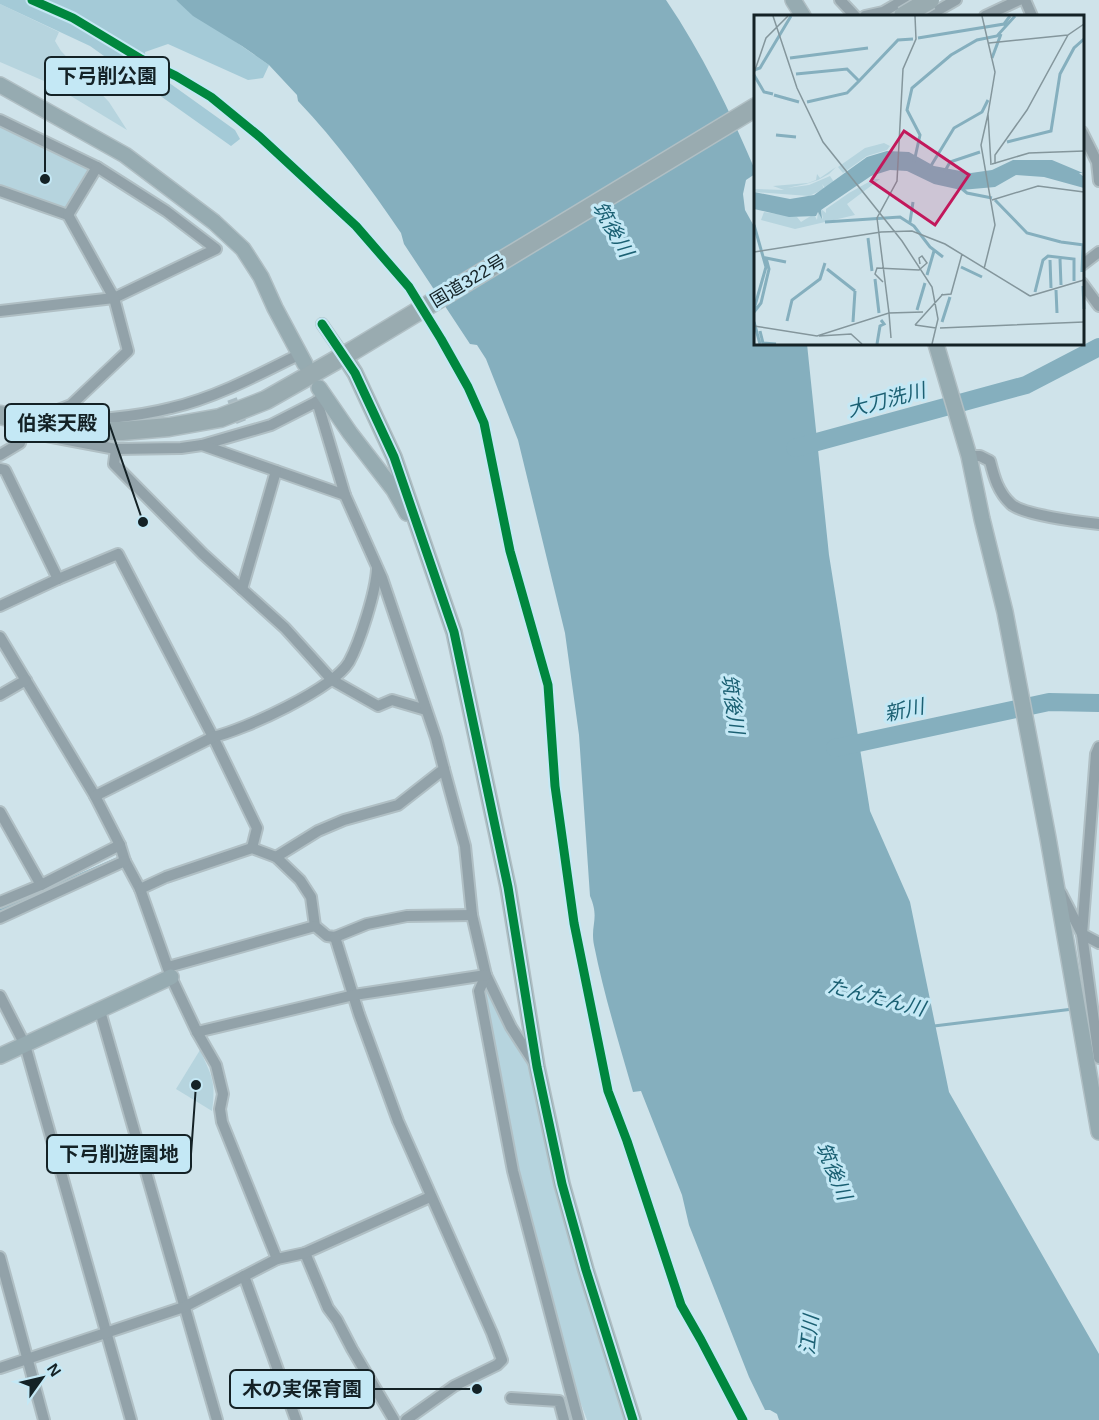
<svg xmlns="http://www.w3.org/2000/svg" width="1099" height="1420" font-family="Arial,'Noto Sans JP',sans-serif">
	<rect width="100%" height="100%" fill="#cfe3ea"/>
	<!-- green -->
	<g fill="#b6d4de">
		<path d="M0,4L59,32L55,41L61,51L109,102L127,130L51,84L0,62Z"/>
		<path d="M0,120L97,167L68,215L0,191Z"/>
		<path d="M487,984L517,1047L535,1068L627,1420H587L574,1385L518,1177L484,993Z"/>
		<path d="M200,1050C212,1077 216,1081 212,1111L176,1089Z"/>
	</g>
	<!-- forest -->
	<path fill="#a4cad7" d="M0,0H176L269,65L263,78L248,80L168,44L145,52L147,67L235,130L240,139L231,146L90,46L0,4Z"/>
	<!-- water -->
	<path fill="#85afbe" d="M176,0H666C702,53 730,111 755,170V174L746,180L743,194L745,210L755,228L756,344H807L829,555L870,811L910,902L949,1092L1099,1354V1420H779L777,1414L770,1410H765L749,1377L689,1225L682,1195L641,1091L633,1092C619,1043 604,995 594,945C590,924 600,919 590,896L579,735L565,633L518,440L486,359L477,345L470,344L404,244L401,233C369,186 337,142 298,101L297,95L269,65L242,46L193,16Z"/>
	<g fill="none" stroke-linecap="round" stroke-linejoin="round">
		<!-- stream -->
		<g stroke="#85afbe" stroke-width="3">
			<path d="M0,910L117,859"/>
			<path d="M934,1026L1073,1009"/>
		</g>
		<!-- river -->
		<g stroke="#85afbe" stroke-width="18">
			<path d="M795,448L1026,385L1099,347"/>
			<path d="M835,748L1049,702L1099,703"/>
		</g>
		<!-- street-tunnel -->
		<path stroke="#aabcc3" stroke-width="10" stroke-dasharray="10 5" stroke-linecap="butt" d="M232,399L242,424"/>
		<!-- street casing -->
		<g stroke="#b0bfc4" stroke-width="14">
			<g id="street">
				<path d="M840,0L855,16"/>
				<path d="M1025,0L1032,16"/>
				<path d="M865,16L883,12L904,0"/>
				<path d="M928,16L956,0"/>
				<path d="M985,16L1019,0"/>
				<path d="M0,120L97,167L166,211L216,249L114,298L0,311"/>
				<path d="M1082,132L1097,162L1099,181"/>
				<path d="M0,191L68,215L114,298L128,351L71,405L29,421"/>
				<path d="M68,215L97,167"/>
				<path d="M1082,265L1099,252"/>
				<path d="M1082,283L1099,306"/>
				<path d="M322,324L344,356"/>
				<path d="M51,421C92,420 132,418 171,408C215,398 260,374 300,354"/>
				<path d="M27,423L36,434L116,449L181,448L202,445L271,425L322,399"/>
				<path d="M202,445L345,495"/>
				<path d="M116,449L114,464L203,554L285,628L332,680L378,706L392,700L426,710"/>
				<path d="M0,455L20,443L26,422"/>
				<path d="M969,456H980L990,461C994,477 998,492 1011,504C1023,515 1081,522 1099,524"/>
				<path d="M0,469L5,470L58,579"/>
				<path d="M242,589L276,471"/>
				<path d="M0,606L58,579L118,554L213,737L257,828L252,848"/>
				<path d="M0,637L95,796L120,845L125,861L140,889L171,977L197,1032L216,1065L223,1094L220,1109L222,1122L277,1259"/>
				<path d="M0,695L26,680"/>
				<path d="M1099,747L1096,754L1082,934L1099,943"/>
				<path d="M444,769L465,846L472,915L486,975L511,1027L535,1064"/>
				<path d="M95,796L213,737C244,730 333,689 349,662C360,642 376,591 377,569"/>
				<path d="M0,812L41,885"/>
				<path d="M276,857L318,831L344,820L398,805L444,769L436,738L382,578L345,495L317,401"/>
				<path d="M140,889L166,877L252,848L276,857L300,880L311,897L315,926L327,936L335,937L367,924L407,916L472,915"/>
				<path d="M1061,893L1082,934L1099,1058"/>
				<path d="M0,902L41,885L120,845"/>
				<path d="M0,918L125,861"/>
				<path d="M335,937L359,1014L398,1121L492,1333L502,1360L497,1365L454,1386L406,1420"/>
				<path d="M168,967L315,926"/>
				<path d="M486,975L479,991L513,1171L578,1420"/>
				<path d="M0,996L25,1045L131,1420"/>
				<path d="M100,1011L217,1420"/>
				<path d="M197,1032L354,995L486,975"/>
				<path d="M305,1253L328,1308L337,1320L352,1349L394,1420"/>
				<path d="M0,1257L44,1420"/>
				<path d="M244,1276L296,1420"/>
				<path d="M0,1368L184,1307L277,1259L305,1253L430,1197"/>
				<path d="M511,1398L559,1401L564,1420"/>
			</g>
		</g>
		<!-- secondary casing -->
		<g stroke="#b0bfc4" stroke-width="18">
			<g id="secondary">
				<path d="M793,0L803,16"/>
				<path d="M0,85L125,155L214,222L243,249L261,277L275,308L305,364"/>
				<path d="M936,344L969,456L982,519L1005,612L1048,838L1099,1132"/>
				<path d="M344,356L355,373L394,457L454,632L508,887L537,1067L562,1184L586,1270L633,1420"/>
				<path d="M319,388L350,433L394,490L407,513"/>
				<path d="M0,1056L171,977"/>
			</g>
		</g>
		<!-- highway casing -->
		<g stroke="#b0bfc4" stroke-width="21">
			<path id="highway" d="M0,415L68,431H122L169,427L220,418L266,400L354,350L756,107"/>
		</g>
		<!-- street -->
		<use href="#street" stroke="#92a2a9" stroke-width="10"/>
		<!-- secondary -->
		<use href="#secondary" stroke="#96abb1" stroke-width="15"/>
		<!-- highway -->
		<use href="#highway" stroke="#99abb0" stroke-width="18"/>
		<!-- highway-bridge casing -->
		<g stroke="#b0bfc4" stroke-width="21" stroke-linecap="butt">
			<path id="highway-bridge" d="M903,16L930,0"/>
		</g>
		<!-- highway-bridge -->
		<use href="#highway-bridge" stroke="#99abb0" stroke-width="18"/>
		<!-- cycleway casing -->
		<g stroke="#c4e8f5" stroke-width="13">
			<g id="cycleway">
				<path d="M32,0L73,18L141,59L176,76L211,97L260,137L356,226L409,287L441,339L468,387L484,423L510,551L548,685L555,786L574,923L608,1091L627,1141L681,1305L701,1340L743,1420"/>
				<path d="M322,324L355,373L394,457L454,632L508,887L537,1067L562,1184L586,1270L633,1420"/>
			</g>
		</g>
		<!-- cycleway -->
		<use href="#cycleway" stroke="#00873e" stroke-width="9"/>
	</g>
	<g text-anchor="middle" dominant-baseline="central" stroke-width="6" stroke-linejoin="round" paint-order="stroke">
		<!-- street labels -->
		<g font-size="18" fill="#142226" stroke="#c4e8f5">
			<text transform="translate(468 281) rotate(-31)">国道322号</text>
		</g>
		<!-- water labels -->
		<g font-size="20" font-style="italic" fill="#1b6073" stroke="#c4e8f5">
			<text transform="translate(613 229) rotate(60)">筑後川</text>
			<text transform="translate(886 400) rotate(-15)">大刀洗川</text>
			<text transform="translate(733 704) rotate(82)">筑後川</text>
			<text transform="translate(904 710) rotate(-12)">新川</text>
			<text transform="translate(876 997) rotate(14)">たんたん川</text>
			<text transform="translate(834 1171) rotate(67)">筑後川</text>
			<text transform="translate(809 1335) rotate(-84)">江川</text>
		</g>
	</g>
	<!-- overview -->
	<g transform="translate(754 15)">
		<rect width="330" height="330" fill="#cfe3ea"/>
		<path d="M130,128L136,131L133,135L113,141L89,158L84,152L111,133ZM82,152L75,159L64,165L52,169L33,173L55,170L76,161L80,167L71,173L68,169L70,174L55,181L0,177V174L30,175L19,171L54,168L62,165L63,159L66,163ZM120,164H126L93,189L101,200L41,214L7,205L10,197L43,202L47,207L60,199L63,205L64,197L69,204L67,194L72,198V194L95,178Z" fill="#b6d4de"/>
		<path d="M133,136L155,137L180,151L217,158L238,155L259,145H298L329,158H325L330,162V173L290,162L262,160L241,172L207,175L180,169L153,156L136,155L117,161L67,195L68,204L64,197L62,201L35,202L0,194V177L36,184L60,180L113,142Z" fill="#85afbe"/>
		<path fill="none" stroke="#85afbe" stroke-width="3" d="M164,23L250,9L256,1M36,43L114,33M238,43L247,19M0,55L6,53L37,1M42,59L93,54L105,66L93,78L53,87M0,60L10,77L19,79M105,66L144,25L159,24M20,80L45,87M22,120L42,122M253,127L297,116L306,59L320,33L330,24M160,147L166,120L153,95L158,73L197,40L223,25L243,21L261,1M175,154L200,113L228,97L234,85M191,156L196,147L226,137M207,173L213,178L238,183M241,185L273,218L307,227M71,207L146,202L160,211L176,232L189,242M156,207L159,187M0,210L12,252L0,294M114,223L118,256M307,227L330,230M306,244L307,270M296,245L297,273M207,252L228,262M73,254L101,276M328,257L329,230M173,260L180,236M121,264L125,298M329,271L330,294M302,275L303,298M281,277L289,245L294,241L320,244V266M163,295L171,268M0,297L7,288L15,254L12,243L32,247M33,306L38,285L66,264L71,248M0,307L6,329M99,307L101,276M188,307L196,282M6,316L9,328L22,329M123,329L126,311L130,309L127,305"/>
		<path fill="none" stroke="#84969c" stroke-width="1.5" d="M19,1L43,73L69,127L148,226L178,272L184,304L178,329M228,1L241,57L234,99L237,150M235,28L314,20M0,58L12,23L34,1M238,149L275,138L330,136M241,149V140L273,95L314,20L330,9M238,185L284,171L330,177M0,237L127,217L158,216L191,229L276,281M230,254L241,210L227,130L234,99M129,267L121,259L123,253L165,255L173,248L168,241L165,243L166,249M187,280L197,279L208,239M276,281L330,265M161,310L189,279M161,310L182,313M0,311L63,321L135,298L123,203L143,166L149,54L162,24L161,1M186,313L330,307M65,321L97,319L108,329M137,323L135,298L169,297"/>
		<path fill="#c2185b" fill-opacity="0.15" stroke="#c2185b" stroke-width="3" d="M150,116L215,160L181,210L117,166Z"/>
		<rect width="330" height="330" fill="none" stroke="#142226" stroke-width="3"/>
	</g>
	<!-- callouts -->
	<path fill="none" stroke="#142226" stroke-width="2" d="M45 179L45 76M143 522L109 423M196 1085L191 1154M477 1389L374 1389"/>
	<g fill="#142226" stroke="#c4e8f5" stroke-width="2">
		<circle cx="45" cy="179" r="6"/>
		<circle cx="143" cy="522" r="6"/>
		<circle cx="196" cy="1085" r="6"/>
		<circle cx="477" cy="1389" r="6"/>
	</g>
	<g fill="#c4e8f5" stroke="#142226" stroke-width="2">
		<rect x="45" y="57" width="124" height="38" rx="6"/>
		<rect x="5" y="404" width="104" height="38" rx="6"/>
		<rect x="47" y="1135" width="144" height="38" rx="6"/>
		<rect x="230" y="1370" width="144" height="38" rx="6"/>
	</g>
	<g font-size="20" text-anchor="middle" font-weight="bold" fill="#142226">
		<text x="107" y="83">下弓削公園</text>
		<text x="57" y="430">伯楽天殿</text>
		<text x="119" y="1161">下弓削遊園地</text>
		<text x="302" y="1396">木の実保育園</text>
	</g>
	<!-- north arrow -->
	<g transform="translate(42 1378) rotate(56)" stroke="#c4e8f5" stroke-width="4.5" paint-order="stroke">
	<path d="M0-4.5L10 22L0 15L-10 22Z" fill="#142226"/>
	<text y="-9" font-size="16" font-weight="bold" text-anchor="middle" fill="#142226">N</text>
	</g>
</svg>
